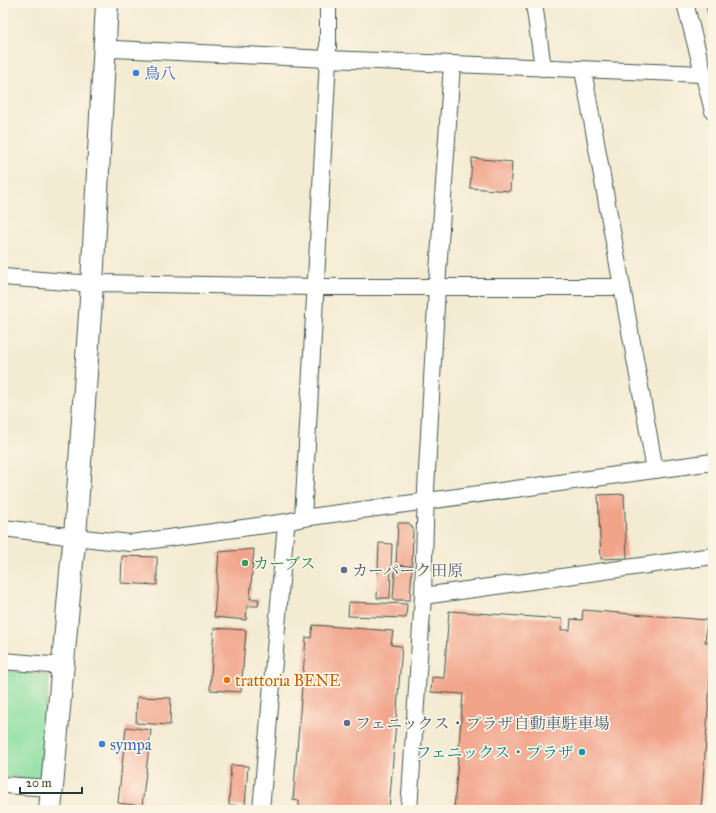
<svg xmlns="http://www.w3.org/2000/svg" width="716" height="813" font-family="'IM FELL Great Primer','Noto Serif JP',serif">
	<rect width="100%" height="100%" fill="#fcf5e5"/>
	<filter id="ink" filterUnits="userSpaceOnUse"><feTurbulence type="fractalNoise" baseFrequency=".025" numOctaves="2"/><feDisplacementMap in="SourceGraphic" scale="8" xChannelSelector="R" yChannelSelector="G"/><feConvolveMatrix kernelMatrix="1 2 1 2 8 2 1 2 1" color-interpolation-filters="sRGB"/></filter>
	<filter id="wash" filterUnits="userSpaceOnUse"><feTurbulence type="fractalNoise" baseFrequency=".012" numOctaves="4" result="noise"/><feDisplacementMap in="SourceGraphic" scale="16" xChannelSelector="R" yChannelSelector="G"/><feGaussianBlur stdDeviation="0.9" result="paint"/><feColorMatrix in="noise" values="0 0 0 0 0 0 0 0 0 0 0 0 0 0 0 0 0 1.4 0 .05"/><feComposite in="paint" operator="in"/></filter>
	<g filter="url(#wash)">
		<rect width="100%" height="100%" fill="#f4ebd3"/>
		<!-- green -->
		<path fill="#8adea0" stroke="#548e6a" d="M3,670L49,675L40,780L3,777Z"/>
		<g id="blocks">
			<!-- building -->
			<g fill="#f2a48b">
				<path d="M472,158L512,162L510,191L470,188Z"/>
				<path d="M624,494L627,558L601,559L598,495Z"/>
				<path d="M398,523H409L413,528L412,566L396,565Z"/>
				<path d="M379,543L392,544L390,598H377Z"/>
				<path d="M254,549L250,599H259L258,606H247L246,620L214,617L219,552Z"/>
				<path d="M122,556L157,557V585L121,583Z"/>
				<path d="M395,568L412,569L410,600H393Z"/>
				<path d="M349,602L407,604L406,618L348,616Z"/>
				<path d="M583,610L707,620L705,642L713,643V668L711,667L701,810H454L463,694L431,692L432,677L444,678L449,611L562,619L561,630H570L571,619L582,620Z"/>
				<path d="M313,625L393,631L391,645L402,646L389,810H299V801L293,800L306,637L311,638Z"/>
				<path d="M214,628L246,630L241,692L210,690Z"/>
				<path d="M137,697L171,698L170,725L136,723Z"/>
				<path d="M126,727L151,730L142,806L118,803Z"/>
				<path d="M231,765L248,766L245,806L229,805Z"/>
			</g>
		</g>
	</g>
	<g filter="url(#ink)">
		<use href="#blocks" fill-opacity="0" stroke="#3f574c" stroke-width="1"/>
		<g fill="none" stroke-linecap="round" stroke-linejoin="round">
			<!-- street casing -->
			<g stroke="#3f574c" stroke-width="18">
				<g id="street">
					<path d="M534,3L543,68"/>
					<path d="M685,3L713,111"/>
					<path d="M105,50L114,49L328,59L703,74"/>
					<path d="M583,70L655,470"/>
					<path d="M3,277L92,284L100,283L315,287H622"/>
					<path d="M303,518L328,59V3"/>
					<path d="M3,528L92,539L131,543L287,522L303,518L713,462"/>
					<path d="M423,596L713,556"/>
					<path d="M3,661L62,666"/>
					<path d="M3,785L52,788"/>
					<path d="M261,810L285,535L287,522"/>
					<path d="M409,810L423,596L426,489L437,287L452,64"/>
				</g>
			</g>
			<!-- secondary casing -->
			<g stroke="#3f574c" stroke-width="24">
				<path id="secondary" d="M50,810L72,561L75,537L92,284L107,3"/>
			</g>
			<!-- street -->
			<use href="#street" stroke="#fff" stroke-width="16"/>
			<!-- secondary -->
			<use href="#secondary" stroke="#fff" stroke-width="22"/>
			<!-- rail casing -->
			<g stroke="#1f3d34" stroke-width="4.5">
				<path id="rail" d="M707,3L713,25"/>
			</g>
			<!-- rail -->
			<use href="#rail" stroke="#fcf5e5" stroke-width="3" stroke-dasharray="9" stroke-linecap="butt"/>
		</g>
	</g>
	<!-- markers -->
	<g fill="#3f7fe0" stroke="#fcf5e5" stroke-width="1.5">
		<circle cx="136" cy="73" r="4"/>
		<circle cx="102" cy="744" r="4"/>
	</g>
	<circle fill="#2e9e5b" stroke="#fcf5e5" stroke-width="1.5" cx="245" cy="563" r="4"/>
	<g fill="#5c6f8a" stroke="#fcf5e5" stroke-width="1.5">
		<circle cx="344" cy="570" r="4"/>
		<circle cx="347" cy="723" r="4"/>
	</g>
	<circle fill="#e8710a" stroke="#fcf5e5" stroke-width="1.5" cx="227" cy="680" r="4"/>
	<circle fill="#0f9aa8" stroke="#fcf5e5" stroke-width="1.5" cx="582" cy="752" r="4"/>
	<g text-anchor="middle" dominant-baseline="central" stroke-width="3.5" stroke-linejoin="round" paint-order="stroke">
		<!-- shop labels -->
		<g font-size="16" fill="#366cbe" stroke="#fcf5e5" text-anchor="start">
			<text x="144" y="73">鳥八</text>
			<text x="110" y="744">sympa</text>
		</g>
		<!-- leisure labels -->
		<g font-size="16" fill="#27864d" stroke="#fcf5e5" text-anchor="start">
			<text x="253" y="563">カーブス</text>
		</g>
		<!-- service labels -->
		<g font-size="16" fill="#4e5e75" stroke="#fcf5e5" text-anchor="start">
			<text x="352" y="570">カーパーク田原</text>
			<text x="355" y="723">フェニックス・プラザ自動車駐車場</text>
		</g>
		<!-- food labels -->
		<g font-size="16" fill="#c56008" stroke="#fcf5e5" text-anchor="start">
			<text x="235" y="680">trattoria BENE</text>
		</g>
		<!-- culture labels -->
		<g font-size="16" fill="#0d838f" stroke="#fcf5e5" text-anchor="end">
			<text x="574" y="752">フェニックス・プラザ</text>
		</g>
	</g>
	<!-- margin -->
	<rect width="716" height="813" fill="none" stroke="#fcf5e5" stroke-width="16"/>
	<!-- scale -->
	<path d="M20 787v6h62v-6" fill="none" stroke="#1f3d34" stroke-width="2"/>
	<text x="26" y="787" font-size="12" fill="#1f3d34" stroke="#fcf5e5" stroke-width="3" paint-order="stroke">20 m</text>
</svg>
